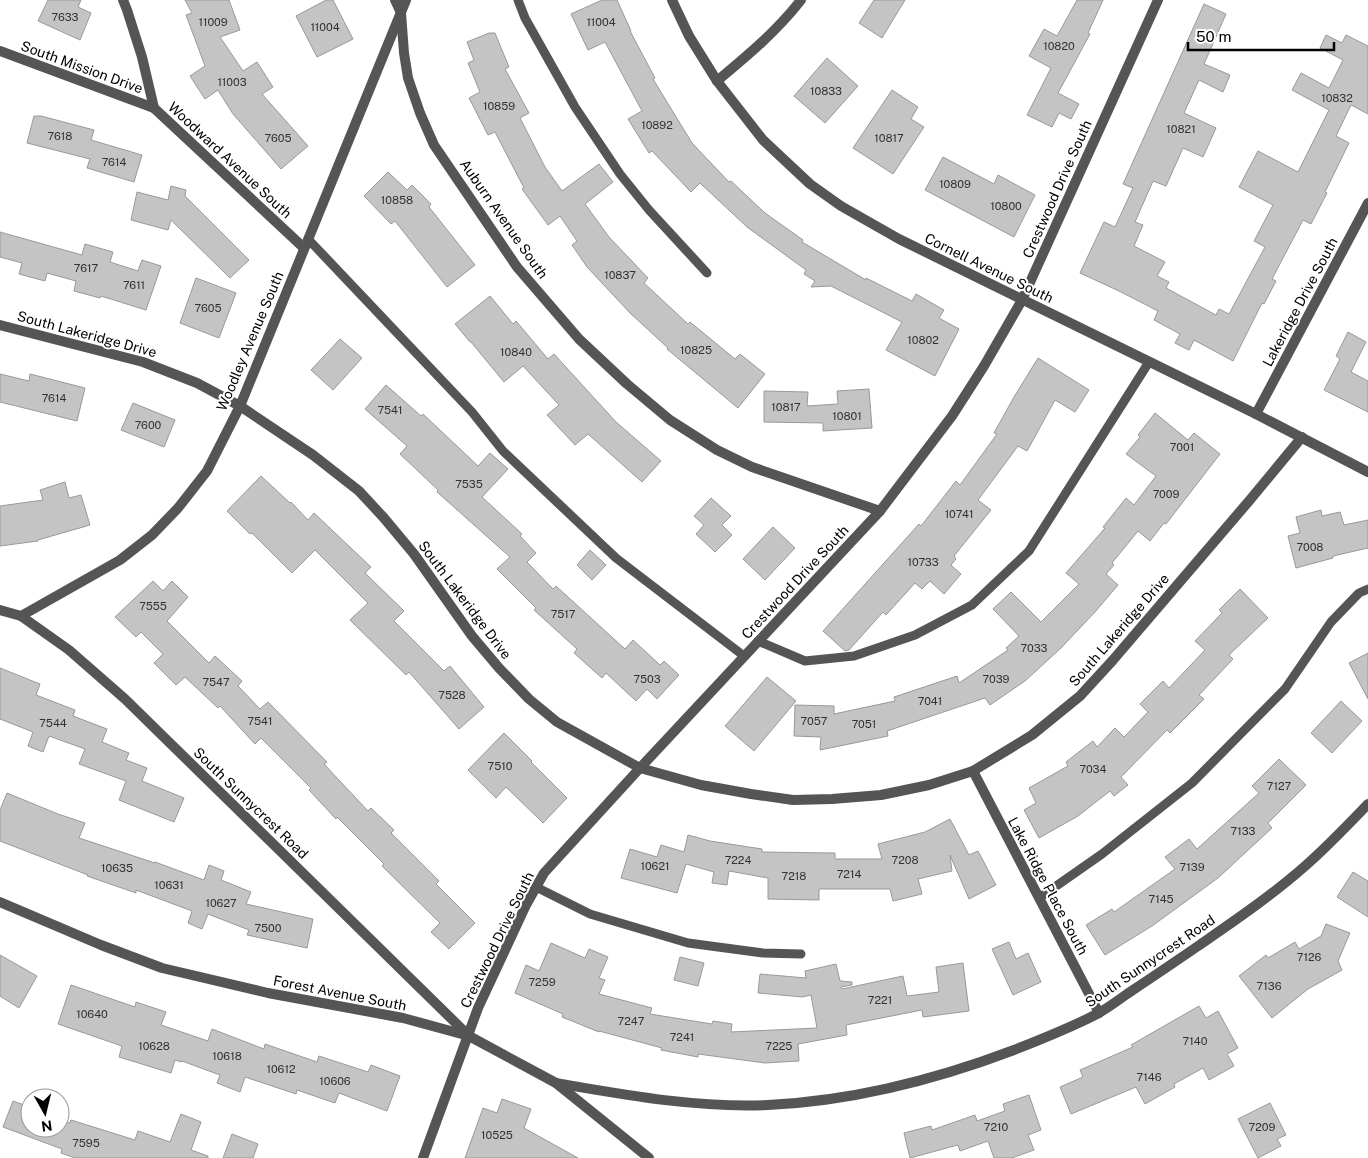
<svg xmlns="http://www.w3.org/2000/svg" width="1368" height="1158" font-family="'Public Sans',sans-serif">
	<rect width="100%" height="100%" fill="#fff"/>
	<!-- building -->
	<g fill="#c4c4c4" stroke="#999">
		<path d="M48,0H81L78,7L91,13L80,40L38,21Z"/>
		<path d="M185,0H229L240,30L220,37L243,71L257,62L273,87L262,94L308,146L281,169L233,114L218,90L205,99L190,76L205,66L186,15L192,13Z"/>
		<path d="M326,0H333L353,39L317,57L296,16Z"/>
		<path d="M602,0H617L631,31H630L655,78L653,79L692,143L729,182L731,181L765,213L803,240L802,242L866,280V278L912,301L916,294L944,310L939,318L959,329L935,376L886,350L902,322L831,286L811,287L815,281L804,274L806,270L747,227L700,183L691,192L652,151L649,153L628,119L642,111L605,42L588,50L571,14Z"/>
		<path d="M874,0H905L882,38L859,23Z"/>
		<path d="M1077,0H1103L1088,33L1090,34L1058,93L1079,104L1071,119L1059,113L1052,127L1027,115L1051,68L1029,56L1044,29L1057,36Z"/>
		<path d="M1204,4L1226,14L1204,64L1230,75L1223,92L1199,80L1184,113L1216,128L1203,157L1183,148L1166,186L1153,181L1135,222L1143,225L1134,246L1165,262L1157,276L1169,282L1166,288L1216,315L1219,309L1229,314L1265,247L1254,241L1273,205L1239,187L1258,151L1298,172L1329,110L1292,90L1301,73L1329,88L1343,60L1320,48L1326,35L1342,43L1346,35L1368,46V114L1351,105L1336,136L1349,143L1325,192L1327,193L1311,224L1303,220L1272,279L1276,281L1264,304L1262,303L1233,361L1194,340L1189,350L1175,343L1180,334L1154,320L1158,311L1119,291L1080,273L1104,222L1115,227L1133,188L1123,184Z"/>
		<path d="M489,33H495L509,67L505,69L529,113L520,118L545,167L562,191L599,164L613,182L585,204L609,237L648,278L644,283L688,324L690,322L735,359L740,354L765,374L738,408L667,349L668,348L630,313L587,267L572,245L577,241L560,216L548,225L522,189L524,188L495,132L488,135L469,98L480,92L468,63L474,60L467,42Z"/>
		<path d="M827,58L858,86L825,123L794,96Z"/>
		<path d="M892,90L918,107L911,119L924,127L893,174L853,148Z"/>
		<path d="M34,116H41L94,130L91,140L142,155L134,182L87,168L90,159L27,143Z"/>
		<path d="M943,157L994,184L998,175L1035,195L1014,237L925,190Z"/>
		<path d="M388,172L407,190L412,185L431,204L429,207L475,265L447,287L395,221L391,224L364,196Z"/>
		<path d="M171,186L186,190L185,196L249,260L230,278L171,220L168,230L131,220L137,192L168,200Z"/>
		<path d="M0,232L82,255L85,244L113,252L110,262L138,271L142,260L161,266L146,310L101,296L100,298L74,291L76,281L47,273L45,281L19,274L22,263L0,257Z"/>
		<path d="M196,278L236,293L219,338L180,323Z"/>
		<path d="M490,296L513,324L516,321L548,359L554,354L616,422L661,461L642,482L588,434L575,445L547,415L559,405L523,366L504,382L471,342H470L455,324Z"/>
		<path d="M1348,332L1366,342L1351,372L1368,381V412L1324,390L1340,359L1336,356Z"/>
		<path d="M340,339L362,358L333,390L311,370Z"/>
		<path d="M1038,358L1089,390L1075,412L1055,400L1027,451L1018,446L978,500L991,510L954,556L956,559L951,565L961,574L944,594L930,581L922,589L915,583L886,615L883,612L849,650L845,651L823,631L919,524L921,526L956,481L960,485L997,434L994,433L1014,397Z"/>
		<path d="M0,374L29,381L30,374L85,388L77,421L0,402Z"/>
		<path d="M386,385L421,416L423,414L478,466L490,453L508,469L482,497L522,534L520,536L536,553L527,562L553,589L556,586L625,649L633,640L660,665L664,661L679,675L657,699L647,689L636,701L606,673L602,678L574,653L577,649L534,610L536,608L497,569L510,557L437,492L438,490L400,454L407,446L365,409Z"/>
		<path d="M869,389L872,428L823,431V423L764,422V391L808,392L807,406L838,404L837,391Z"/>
		<path d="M133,403L175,420L164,447L121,430Z"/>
		<path d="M1155,413L1188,440L1194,433L1220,454L1166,524L1164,523L1150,541L1138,531L1112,563L1114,565L1106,574L1118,585L1095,612L1061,648L1025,681L990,705L985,698L887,731L888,736L820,750L821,737L794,736L795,705L834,706V714L895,701L894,697L957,676L959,683L1008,650L1006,648L1019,636L993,609L1011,592L1041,622L1079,584L1066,573L1105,528L1103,527L1126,498L1134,505L1156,476L1126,454L1140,437L1138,435Z"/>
		<path d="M261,476L290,503L291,502L308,520L314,513L371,567L365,573L404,611L394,621L444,671L450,666L484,707L459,729L409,672L406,675L350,620L368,603L315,550L292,573L252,533L250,534L227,511Z"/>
		<path d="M65,482L69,498L81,495L90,525L38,540V541L0,546V506L43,500L40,490Z"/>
		<path d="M711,498L731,516L722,525L732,535L715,552L696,534L704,525L694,516Z"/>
		<path d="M1321,510L1322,516L1340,512L1344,525L1368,520V548L1333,556V558L1296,568L1288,536L1300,533L1296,517Z"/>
		<path d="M773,527L795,548L765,580L743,559Z"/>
		<path d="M590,550L606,565L592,580L577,565Z"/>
		<path d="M153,581L163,591L172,581L188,597L167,621L209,663L215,656L242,681L238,686L260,709L268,702L327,762L324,764L368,811L371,808L394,830L391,833L439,881L436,884L475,923L449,949L431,932L440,923L382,866L384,864L337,817L336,819L309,790L311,788L261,738L255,744L220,706L218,708L185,677L176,685L154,663L163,654L141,632L136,637L115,617Z"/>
		<path d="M1240,589L1268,618L1229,655L1233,659L1199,695L1204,699L1170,733L1167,730L1121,777L1128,785L1114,796L1110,791L1078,816L1039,838L1024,810L1036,803L1029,788L1068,766L1066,762L1093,741L1097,747L1115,728L1124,737L1148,712L1140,704L1163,681L1169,688L1205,650L1195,641L1222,613L1219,610Z"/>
		<path d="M1368,653V699L1349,663Z"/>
		<path d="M0,668L40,684L36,695L75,710L73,716L107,729L102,742L129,753L126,760L147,768L142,781L184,798L174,822L119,800L126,781L79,764L85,749L49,736L43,752L28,746L33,732L0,719Z"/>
		<path d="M767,677L796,701L754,751L725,726Z"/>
		<path d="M1341,701L1362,721L1332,753L1311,733Z"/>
		<path d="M504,733L532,761L531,762L567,798L543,823L506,787L496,798L468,770Z"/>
		<path d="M1279,759L1306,785L1268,823L1272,828L1218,878L1152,926L1105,955L1086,925L1112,909L1114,912L1175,869L1165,857L1189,839L1197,849L1259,793L1252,786Z"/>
		<path d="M7,793L58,814L85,823L79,838L155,863V862L204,880L209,865L224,871L221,880L251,892L246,904L313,919L307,948L247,935L249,930L208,914L202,929L188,923L192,911L136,890V893L87,876L88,875L0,841V810Z"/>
		<path d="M950,819L969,855L978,851L996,885L969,899L950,855L952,871L918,879L922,894L893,901L890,889H819V900L768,899V878L729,871L727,885L712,883L714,872L686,864L677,893L621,878L630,849L657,857L661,845L684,852L688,835L710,841L762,849V852L835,853V859H882L878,844L925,832Z"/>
		<path d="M1353,872L1368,881V917L1337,897Z"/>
		<path d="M1326,924L1350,933L1338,961L1342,970L1308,989L1272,1018L1239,976L1266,955L1268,958L1295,942L1299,949L1321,936Z"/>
		<path d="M1009,942L1016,959L1028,953L1041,982L1013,995L992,949Z"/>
		<path d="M551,943L585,958L589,949L608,957L599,978L605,980L599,994L652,1008L650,1014L712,1024L713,1021L732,1024L731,1032L817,1028L811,995L802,997L758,993L760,974L806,978L805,971L836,964L840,981L852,982V985L841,987L842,989L903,976L907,996L939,992L936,967L963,963L969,1011L923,1017L922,1010L846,1025L847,1035L798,1044L799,1061L765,1063L698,1054V1057L661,1050L662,1048L599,1031V1032L562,1017L563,1014L515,993L526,965L539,971Z"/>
		<path d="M0,955L37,976L19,1008L0,996Z"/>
		<path d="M680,957L704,963L698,986L674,980Z"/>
		<path d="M71,985L135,1007L136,1002L166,1012L161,1025L208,1041L212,1029L264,1049L265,1044L317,1062L319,1056L368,1072L371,1065L400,1076L387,1111L339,1093L335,1103L297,1090L296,1094L245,1077L240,1092L217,1083L220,1075L182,1061L181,1062L175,1060L171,1073L119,1057L122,1046L58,1024Z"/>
		<path d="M1199,1006L1206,1018L1218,1011L1238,1048L1227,1054L1234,1066L1209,1080L1203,1068L1174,1084L1175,1087L1145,1104L1136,1087L1071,1114L1060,1087L1083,1077L1080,1070L1133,1047L1131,1045Z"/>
		<path d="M1029,1095L1041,1130L1028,1135L1034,1150L1012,1158H994L988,1141L960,1151L958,1145L910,1158L904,1133L931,1126L932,1130L975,1115L977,1121L1005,1111L1003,1104Z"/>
		<path d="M502,1099L531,1109L524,1128L578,1158H465L483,1108L497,1113Z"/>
		<path d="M13,1101L30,1107V1128H60V1119L70,1123L71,1120L135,1140L138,1131L170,1142L181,1114L201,1122L191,1150L208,1156V1158H75L61,1153L62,1149L3,1127Z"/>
		<path d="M1270,1103L1286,1135L1277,1139L1281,1146L1258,1158L1238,1119Z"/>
		<path d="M232,1134L258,1144L253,1158H223Z"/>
	</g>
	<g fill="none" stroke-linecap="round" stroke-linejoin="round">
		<!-- service -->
		<g stroke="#555" stroke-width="9">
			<path d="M518,0L525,18L575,107L620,174L649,210L707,273"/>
			<path d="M308,239L472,412L503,451L616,558L744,656"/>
			<path d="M758,641L805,661L854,656L915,635L972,605L1029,551L1149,362"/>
			<path d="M536,887L590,914L688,943L763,953L801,954"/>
			<path d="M1039,898L1102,854L1192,783L1285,689L1331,622L1359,593L1368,589"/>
		</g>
		<!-- minor -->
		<g stroke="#555" stroke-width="10">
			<path d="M123,0L127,10L142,57L154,108L304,248"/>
			<path d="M395,0L401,13L404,53L408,78L420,113L434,145L517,267L579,339L627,384L670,420L717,450L752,467L880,511"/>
			<path d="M0,51L154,108"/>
			<path d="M717,81C747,56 777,31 801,0"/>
			<path d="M0,325L143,362L197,383L240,406L313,455L359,491L384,518L414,554L472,636L499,668L529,699L557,722L640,768L701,785L751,794L793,800L832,799L881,795L929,785L973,771L1032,735L1080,696L1113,660L1249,501L1302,437"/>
			<path d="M1256,414L1368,203"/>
			<path d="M0,610L21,616L69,650L125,699L468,1035"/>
			<path d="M21,616L120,560L152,535L178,508L207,471L240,406L406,0"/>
			<path d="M973,771L1099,1013"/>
			<path d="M0,902L101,945L162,968L268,993L403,1018L469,1036L556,1083L649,1158"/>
			<path d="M556,1083C626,1095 696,1108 768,1105C852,1101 935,1080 1014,1050C1042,1039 1070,1028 1097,1014C1108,1008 1117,1001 1127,994C1151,978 1175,962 1198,946C1234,921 1271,896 1304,867C1326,848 1347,826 1368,804"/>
			<path d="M423,1158L478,1008L526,905L544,873L640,768L880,511L952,416L984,366L1022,300L1158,0"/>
		</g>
		<!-- tertiary -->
		<path stroke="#555" stroke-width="10" d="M672,0L689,36L717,81L763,140L810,184L841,206L899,239L1256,414L1368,472"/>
	</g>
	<g text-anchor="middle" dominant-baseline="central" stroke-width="4" stroke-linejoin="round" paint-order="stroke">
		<!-- number labels -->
		<g font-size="11" fill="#313131">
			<text x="65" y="17">7633</text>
			<text x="213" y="22">11009</text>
			<text x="601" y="22">11004</text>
			<text x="325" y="27">11004</text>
			<text x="1059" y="46">10820</text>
			<text x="232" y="82">11003</text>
			<text x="826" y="91">10833</text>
			<text x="1337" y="98">10832</text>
			<text x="499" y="106">10859</text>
			<text x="657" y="125">10892</text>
			<text x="1181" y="129">10821</text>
			<text x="60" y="136">7618</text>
			<text x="278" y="138">7605</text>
			<text x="889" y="138">10817</text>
			<text x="114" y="162">7614</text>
			<text x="955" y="184">10809</text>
			<text x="397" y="200">10858</text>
			<text x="1006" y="206">10800</text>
			<text x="86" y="268">7617</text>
			<text x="620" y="275">10837</text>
			<text x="134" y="285">7611</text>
			<text x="208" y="308">7605</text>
			<text x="923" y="340">10802</text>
			<text x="696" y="350">10825</text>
			<text x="516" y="352">10840</text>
			<text x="54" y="398">7614</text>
			<text x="786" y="407">10817</text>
			<text x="390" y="410">7541</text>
			<text x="847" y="416">10801</text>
			<text x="148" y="425">7600</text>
			<text x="1182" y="447">7001</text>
			<text x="469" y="484">7535</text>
			<text x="1166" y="494">7009</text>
			<text x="959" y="514">10741</text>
			<text x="1310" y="547">7008</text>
			<text x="923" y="562">10733</text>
			<text x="153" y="606">7555</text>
			<text x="563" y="614">7517</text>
			<text x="1034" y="648">7033</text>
			<text x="647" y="679">7503</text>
			<text x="996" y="679">7039</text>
			<text x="216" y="682">7547</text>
			<text x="452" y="695">7528</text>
			<text x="930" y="701">7041</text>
			<text x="260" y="721">7541</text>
			<text x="814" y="721">7057</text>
			<text x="53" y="723">7544</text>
			<text x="864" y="724">7051</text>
			<text x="500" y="766">7510</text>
			<text x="1093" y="769">7034</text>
			<text x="1279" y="786">7127</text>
			<text x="1243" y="831">7133</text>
			<text x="738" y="860">7224</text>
			<text x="905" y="860">7208</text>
			<text x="655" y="866">10621</text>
			<text x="1192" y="867">7139</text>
			<text x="117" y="868">10635</text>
			<text x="849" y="874">7214</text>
			<text x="794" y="876">7218</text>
			<text x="169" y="885">10631</text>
			<text x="1161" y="899">7145</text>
			<text x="221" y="903">10627</text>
			<text x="268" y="928">7500</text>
			<text x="1309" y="957">7126</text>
			<text x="542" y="982">7259</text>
			<text x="1269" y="986">7136</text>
			<text x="880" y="1000">7221</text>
			<text x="92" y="1014">10640</text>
			<text x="631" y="1021">7247</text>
			<text x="682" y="1037">7241</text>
			<text x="1195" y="1041">7140</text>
			<text x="154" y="1046">10628</text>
			<text x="779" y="1046">7225</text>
			<text x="227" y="1056">10618</text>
			<text x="281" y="1069">10612</text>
			<text x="1149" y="1077">7146</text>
			<text x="335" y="1081">10606</text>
			<text x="996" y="1127">7210</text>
			<text x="1262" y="1127">7209</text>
			<text x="497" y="1135">10525</text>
			<text x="86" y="1143">7595</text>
		</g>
		<!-- street labels -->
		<g font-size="14" fill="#000" stroke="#fff">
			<text transform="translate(82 67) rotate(20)">South Mission Drive</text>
			<text transform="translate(230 160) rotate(43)">Woodward Avenue South</text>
			<text transform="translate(1057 189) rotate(-66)">Crestwood Drive South</text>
			<text transform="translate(504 219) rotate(55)">Auburn Avenue South</text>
			<text transform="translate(989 268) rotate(26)">Cornell Avenue South</text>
			<text transform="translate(1300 302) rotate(-62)">Lakeridge Drive South</text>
			<text transform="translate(87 334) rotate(15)">South Lakeridge Drive</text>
			<text transform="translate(250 341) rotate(-67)">Woodley Avenue South</text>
			<text transform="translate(795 582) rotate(-47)">Crestwood Drive South</text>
			<text transform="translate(465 600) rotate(53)">South Lakeridge Drive</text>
			<text transform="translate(1119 630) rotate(-49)">South Lakeridge Drive</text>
			<text transform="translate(251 803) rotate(44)">South Sunnycrest Road</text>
			<text transform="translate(1048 886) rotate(62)">Lake Ridge Place South</text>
			<text transform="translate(497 940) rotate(-64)">Crestwood Drive South</text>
			<text transform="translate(1150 961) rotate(-34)">South Sunnycrest Road</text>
			<text transform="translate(340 993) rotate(11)">Forest Avenue South</text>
		</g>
	</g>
	<!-- north arrow -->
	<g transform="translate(45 1113) rotate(172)"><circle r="24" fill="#ffffff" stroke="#999999"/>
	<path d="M0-4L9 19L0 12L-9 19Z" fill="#000000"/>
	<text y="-8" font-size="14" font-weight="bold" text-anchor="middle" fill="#000000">N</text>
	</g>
	<!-- scale -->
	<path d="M1188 42v8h146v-8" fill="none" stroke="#000000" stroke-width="2.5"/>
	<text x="1196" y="42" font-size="15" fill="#000000" stroke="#ffffff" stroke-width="4" paint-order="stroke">50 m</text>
</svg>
